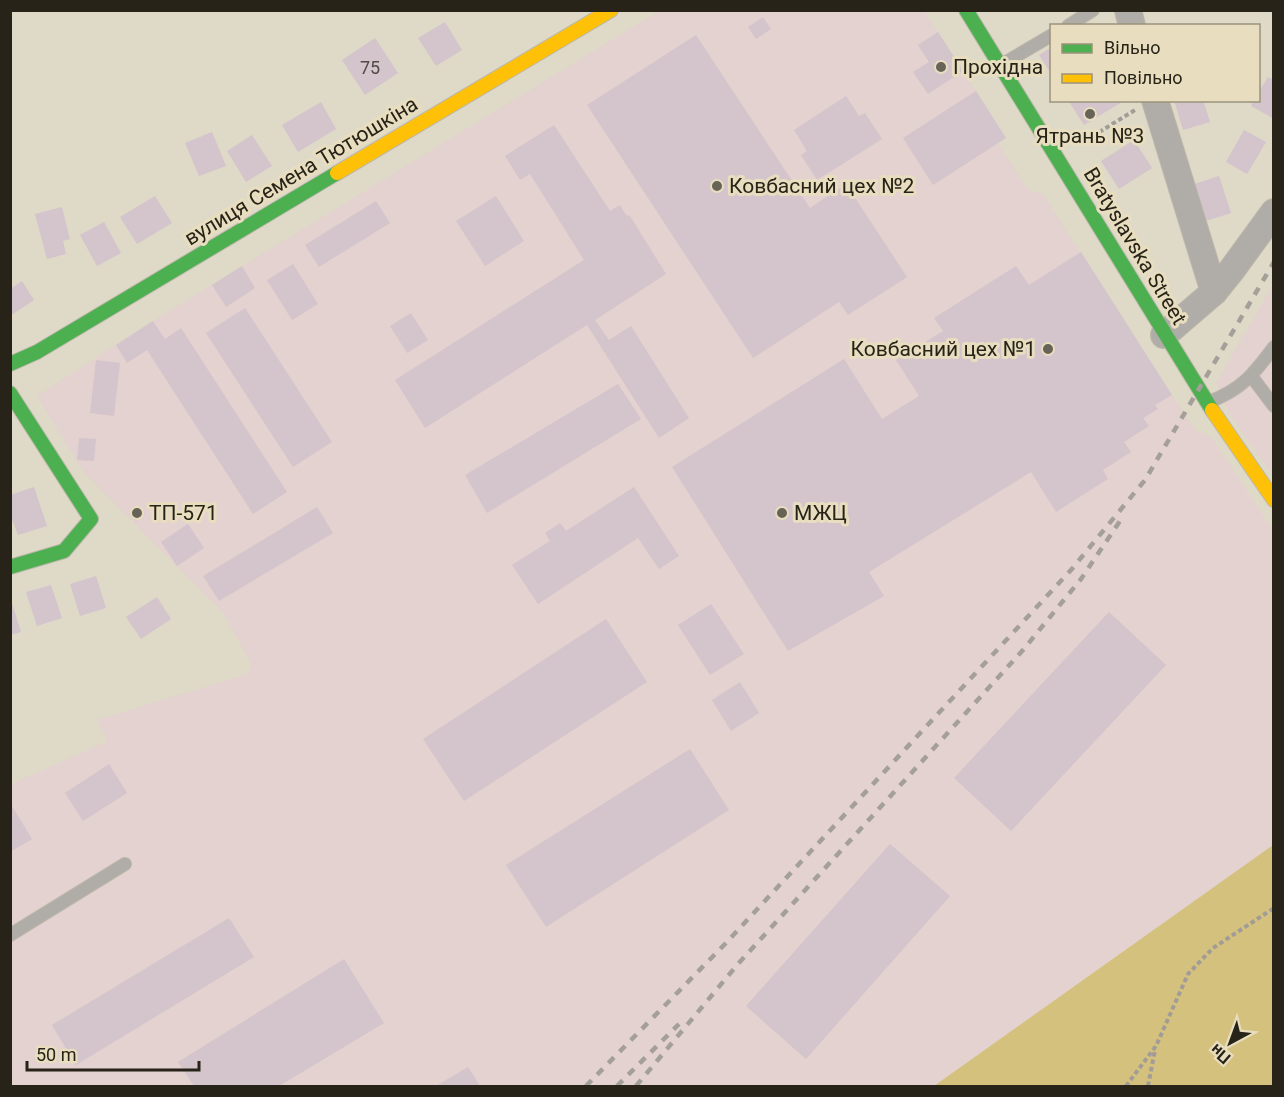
<svg xmlns="http://www.w3.org/2000/svg" width="1284" height="1097" font-family="Roboto,sans-serif">
	<rect width="100%" height="100%" fill="#dfd9c8"/>
	<!-- industrial -->
	<g fill="#e3d2cf">
		<path d="M659,11H924L1006,138L998,143L1028,190L1043,194L1158,375L1196,431L1210,435L1273,531V845L934,1086H11L10,785L108,741L97,720L247,674L252,665L224,614L83,471L37,396L153,321Z"/>
		<path d="M1273,285V476L1229,413L1216,383Z"/>
	</g>
	<!-- forest -->
	<path fill="#d5c17e" d="M1273,845V1086H934Z"/>
	<!-- building -->
	<g fill="#d4c4cb">
		<path d="M763,17L771,29L756,39L748,27Z"/>
		<path d="M445,22L462,50L436,66L418,38Z"/>
		<path d="M938,32L963,71L928,94L913,72L929,62L918,45Z"/>
		<path d="M696,35L810,208L846,184L907,277L848,315L839,302L753,358L587,105Z"/>
		<path d="M375,38L398,73L365,95L342,60Z"/>
		<path d="M1052,47V75L1039,55Z"/>
		<path d="M1268,77L1274,80V119L1251,106L1254,100H1258V93Z"/>
		<path d="M976,91L1006,138L933,185L903,138Z"/>
		<path d="M846,96L859,116L865,113L882,139L817,180L801,155L807,151L794,130Z"/>
		<path d="M1068,100H1121L1122,102L1084,125Z"/>
		<path d="M1174,100H1203L1210,122L1183,130Z"/>
		<path d="M321,102L336,129L298,152L282,125Z"/>
		<path d="M554,125L610,211L620,205L626,215L630,216L666,274L595,320L609,340L631,326L689,418L659,438L587,325L425,428L395,380L584,260L530,174L520,180L505,156Z"/>
		<path d="M1244,130L1266,142L1247,174L1226,162Z"/>
		<path d="M212,132L226,166L199,176L185,143Z"/>
		<path d="M252,135L272,166L246,182L227,151Z"/>
		<path d="M1134,140L1152,168L1119,189L1101,161Z"/>
		<path d="M1219,176L1231,213L1206,221L1194,184Z"/>
		<path d="M155,196L172,223L137,244L120,217Z"/>
		<path d="M496,196L524,241L485,266L456,221Z"/>
		<path d="M376,201L390,223L319,267L305,245Z"/>
		<path d="M62,207L70,239L63,241L66,254L47,259L35,214Z"/>
		<path d="M104,222L121,253L97,266L80,235Z"/>
		<path d="M1081,252L1172,395L1155,405L1158,409L1143,418L1149,426L1124,442L1131,452L1103,470L1108,479L1056,512L1031,472L869,572L884,596L788,651L672,467L844,359L882,419L919,396L896,360L943,331L934,318L1016,266L1029,285Z"/>
		<path d="M293,264L318,304L292,320L267,280Z"/>
		<path d="M242,266L255,288L226,307L212,285Z"/>
		<path d="M22,281L34,300L10,316V289Z"/>
		<path d="M245,308L332,442L293,467L206,333Z"/>
		<path d="M411,313L428,340L407,353L390,326Z"/>
		<path d="M153,321L165,339L181,328L287,492L253,514L147,350L127,363L116,345Z"/>
		<path d="M96,360L120,363L114,416L90,413Z"/>
		<path d="M618,384L641,419L487,513L465,475Z"/>
		<path d="M79,438L96,439L94,461L77,460Z"/>
		<path d="M34,487L47,526L18,535L10,514V495Z"/>
		<path d="M634,487L679,556L659,569L638,538L538,604L512,565L550,541L545,533L560,523L566,531Z"/>
		<path d="M138,506L145,513L136,521L129,514Z"/>
		<path d="M317,507L333,533L219,601L203,576Z"/>
		<path d="M188,524L204,548L177,566L161,542Z"/>
		<path d="M96,576L106,608L80,616L70,584Z"/>
		<path d="M51,585L62,618L37,626L26,592Z"/>
		<path d="M10,597L21,632L10,635Z"/>
		<path d="M157,597L171,619L141,639L126,617Z"/>
		<path d="M711,604L744,654L710,675L678,625Z"/>
		<path d="M1109,612L1166,665L1011,831L954,778Z"/>
		<path d="M606,619L647,682L464,801L423,739Z"/>
		<path d="M740,682L759,713L731,731L712,700Z"/>
		<path d="M690,749L729,810L546,927L506,865Z"/>
		<path d="M109,764L127,793L83,821L65,793Z"/>
		<path d="M10,803L32,839L10,852Z"/>
		<path d="M890,844L950,896L806,1059L746,1006Z"/>
		<path d="M229,918L254,957L76,1065L52,1025Z"/>
		<path d="M344,959L384,1023L279,1086H194L178,1062Z"/>
		<path d="M468,1067L480,1086H436Z"/>
	</g>
	<g fill="none" stroke-linecap="round" stroke-linejoin="round">
		<!-- lane casing -->
		<g stroke="#bcb7aa" stroke-width="14">
			<g id="lane">
				<path d="M1068,26L1093,10"/>
				<path d="M1001,65L1052,35"/>
				<path d="M1252,377L1274,406"/>
				<path d="M1209,402C1242,389 1253,375 1274,347"/>
				<path d="M10,935L125,864"/>
			</g>
		</g>
		<!-- street casing -->
		<g stroke="#bcb7aa" stroke-width="28">
			<g id="street">
				<path d="M1128,10L1132,26"/>
				<path d="M1155,100L1214,292"/>
				<path d="M1164,335L1214,292L1231,271L1274,212"/>
			</g>
		</g>
		<!-- fast casing -->
		<g stroke="#bcb7aa" stroke-width="16">
			<g id="fast">
				<path d="M966,10L1212,410"/>
				<path d="M10,364L37,352L337,173"/>
				<path d="M10,393L91,519L64,551L10,567"/>
			</g>
		</g>
		<!-- slow casing -->
		<g stroke="#bcb7aa" stroke-width="16">
			<g id="slow">
				<path d="M337,173L611,10"/>
				<path d="M1212,410L1274,500"/>
			</g>
		</g>
		<!-- path -->
		<g stroke="#a19d96" stroke-width="4" stroke-dasharray="4.5 3" stroke-linecap="butt">
			<path d="M1080,144L1135,110"/>
			<path d="M1126,1086L1156,1046L1188,974L1213,948L1274,908"/>
			<path d="M1148,1086L1155,1050"/>
		</g>
		<!-- lane -->
		<use href="#lane" stroke="#b0aca7" stroke-width="12"/>
		<!-- street -->
		<use href="#street" stroke="#b0aca7" stroke-width="26"/>
		<!-- fast -->
		<use href="#fast" stroke="#4caf50" stroke-width="14"/>
		<!-- slow -->
		<use href="#slow" stroke="#ffc107" stroke-width="14"/>
		<!-- rail -->
		<g stroke="#a49f98" stroke-width="4.5" stroke-dasharray="8 8" stroke-linecap="butt">
			<path d="M586,1086L725,944L1071,570L1145,480L1274,262"/>
			<path d="M617,1086L679,1024"/>
			<path d="M636,1086L738,964L1023,650L1081,579L1120,521"/>
		</g>
	</g>
	<!-- markers -->
	<g fill="#676356" stroke="#e8debf" stroke-width="2">
		<circle cx="941" cy="67" r="6"/>
		<circle cx="1090" cy="114" r="6"/>
		<circle cx="717" cy="186" r="6"/>
		<circle cx="1048" cy="349" r="6"/>
		<circle cx="137" cy="513" r="6"/>
		<circle cx="782" cy="513" r="6"/>
	</g>
	<g text-anchor="middle" dominant-baseline="central" stroke-width="6" stroke-linejoin="round" paint-order="stroke">
		<!-- number labels -->
		<g font-size="18" fill="#524b45">
			<text x="370" y="67">75</text>
		</g>
		<!-- poi labels -->
		<g font-size="21" fill="#272318" stroke="#e8debf" text-anchor="start">
			<text x="953" y="67">Прохідна</text>
			<text x="1090" y="136" text-anchor="middle">Ятрань №3</text>
			<text x="729" y="186">Ковбасний цех №2</text>
			<text x="1036" y="349" text-anchor="end">Ковбасний цех №1</text>
			<text x="149" y="513">ТП-571</text>
			<text x="794" y="513">МЖЦ</text>
		</g>
		<!-- street labels -->
		<g font-size="21" fill="#272318" stroke="#e8debf">
			<text transform="translate(301 171) rotate(-31)">вулиця Семена Тютюшкіна</text>
			<text transform="translate(1135 246) rotate(59)">Bratyslavska Street</text>
		</g>
	</g>
	<!-- border -->
	<rect width="1284" height="1097" fill="none" stroke="#272318" stroke-width="24"/>
	<!-- legend -->
	<rect x="1050" y="24" width="210" height="78" fill="#e8debf" stroke="#9b937c" stroke-width="1.5"/>
	<rect x="1062" y="44" width="30" height="9" fill="#4caf50" stroke="#9b937c" stroke-width="1.5"/>
	<text x="1104" y="54" font-size="18" fill="#272318">Вільно</text>
	<rect x="1062" y="74" width="30" height="9" fill="#ffc107" stroke="#9b937c" stroke-width="1.5"/>
	<text x="1104" y="84" font-size="18" fill="#272318">Повільно</text>
	<!-- north arrow -->
	<g transform="translate(1230 1043) rotate(221)" stroke="#e8debf" stroke-width="4.5" paint-order="stroke">
	<path d="M0-4.5L10 22L0 15L-10 22Z" fill="#272318"/>
	<text y="-9" font-size="16" font-weight="bold" text-anchor="middle" fill="#272318">Пн</text>
	</g>
	<!-- scale -->
	<path d="M27 1061v9h172v-9" fill="none" stroke="#272318" stroke-width="3"/>
	<text x="36" y="1061" font-size="18" fill="#272318" stroke="#e8debf" stroke-width="4.5" paint-order="stroke">50 m</text>
</svg>
